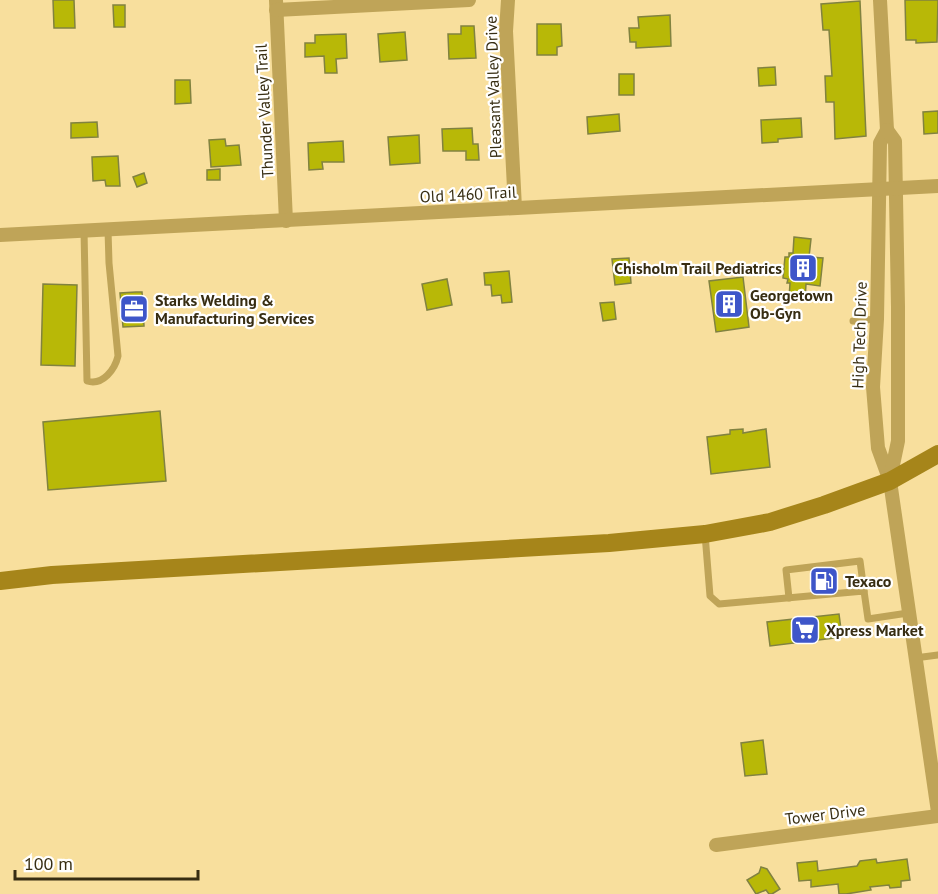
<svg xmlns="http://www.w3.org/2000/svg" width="938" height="894" font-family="'PT Sans',sans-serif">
	<rect width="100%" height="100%" fill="#f8df9d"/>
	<!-- building -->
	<g fill="#b8b807" stroke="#818240" stroke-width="1.5">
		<path d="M53,0H74L75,28H54Z"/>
		<path d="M905,0H938L937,42L916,43V40H906Z"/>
		<path d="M860,1L866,136L835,139L834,102H826L825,76H832L829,30H823L821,4Z"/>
		<path d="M113,5H125V27H114Z"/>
		<path d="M670,15L671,46L636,48V42H630L629,28H639L638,17Z"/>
		<path d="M537,24H561L562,46L557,47V55H537Z"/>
		<path d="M461,26H474L476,58L449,59L448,34H461Z"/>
		<path d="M405,32L407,60L380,62L378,34Z"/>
		<path d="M346,34L347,58L336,59L337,73H325L324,56L305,57V43H315V35Z"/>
		<path d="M775,67L776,85L759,86L758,68Z"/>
		<rect x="619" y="74" width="15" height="21"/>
		<path d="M175,80H190L191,103L175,104Z"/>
		<path d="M938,111V133L924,134L923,112Z"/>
		<path d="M619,114L620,131L588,134L587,117Z"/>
		<path d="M801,118L802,137L778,139V142L762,143L761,120Z"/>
		<path d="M97,122L98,137L71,138V123Z"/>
		<path d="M472,128L473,144H478L479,160H466V151H443L442,129Z"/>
		<path d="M419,135L420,163L390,165L388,137Z"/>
		<path d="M225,139L226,146L239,145L241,165L211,167L209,140Z"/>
		<path d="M343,141L344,162H322L323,169L309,170L308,143Z"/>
		<path d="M118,156L120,186H106L105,180L93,181L92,157Z"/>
		<path d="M220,169V180H207V170Z"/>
		<path d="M144,173L147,183L137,187L133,177Z"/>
		<path d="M794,237L811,239L809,257L823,258L820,286L806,284L805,301L789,299L790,283H787L788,279L783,278L785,257H789V253H793Z"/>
		<path d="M629,258L631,283L615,285L612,259Z"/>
		<path d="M509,271L512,302L502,303L501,295L492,296L491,285H485L484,273Z"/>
		<path d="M743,277L749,327L716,332L709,281Z"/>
		<path d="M447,279L452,305L427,310L422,284Z"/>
		<path d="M43,284L77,285L75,366L41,365Z"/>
		<path d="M136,292H142L144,326L123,327L120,293Z"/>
		<path d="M614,302L616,319L603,321L600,303Z"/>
		<path d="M160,411L166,481L48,490L43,422Z"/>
		<path d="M743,429V433L766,429L770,467L711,474L707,437L730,434V430Z"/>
		<path d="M839,614L842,637L770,646L767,622Z"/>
		<path d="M763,740L767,774L745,776L741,743Z"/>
		<path d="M876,859L877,863L907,859L910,880L901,881V887L890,888L889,885L870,887L871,890L846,894H839L838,884L811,887V880L799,881L797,863L817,861L818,871L857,866L860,861Z"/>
		<path d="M761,867L767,869L780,889L772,894H769L766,890L756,894L747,880L759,873Z"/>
	</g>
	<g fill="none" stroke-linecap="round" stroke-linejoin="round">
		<!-- lane -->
		<g stroke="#bfa458" stroke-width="7">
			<path d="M84,230L87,381C103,386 115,369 118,356L109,263L108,230"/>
			<path d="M853,321L877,319"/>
			<path d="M705,534L710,596L719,604L864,591L868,619L908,613"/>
			<path d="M789,598L786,570L860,561L864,591"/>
			<path d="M915,658L938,655"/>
		</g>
		<!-- street -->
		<g stroke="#bfa458" stroke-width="14">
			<path d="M276,0L286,221"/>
			<path d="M508,0L506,31L515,208"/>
			<path d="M880,0L887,130"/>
			<path d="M276,10L469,0"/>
			<path d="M887,130L880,143L877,319L873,387L878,448L890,481L938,812"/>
			<path d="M887,130L895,141L898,307V441L890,479"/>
			<path d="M0,235L938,186"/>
			<path d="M716,845L938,816"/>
		</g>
		<!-- secondary -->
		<path stroke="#a6851a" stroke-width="18" d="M0,581L52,575L609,543L705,534L770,522L824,505L890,481L938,454"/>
	</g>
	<!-- icons -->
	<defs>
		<g id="building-square" transform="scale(1.5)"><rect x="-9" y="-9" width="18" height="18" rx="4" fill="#3e56c9" stroke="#fff"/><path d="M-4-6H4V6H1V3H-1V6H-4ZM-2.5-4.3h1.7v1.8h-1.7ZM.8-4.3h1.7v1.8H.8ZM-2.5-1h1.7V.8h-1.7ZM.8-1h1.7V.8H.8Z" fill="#fff"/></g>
		<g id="office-square" transform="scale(1.5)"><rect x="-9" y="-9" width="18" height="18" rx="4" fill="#3e56c9" stroke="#fff"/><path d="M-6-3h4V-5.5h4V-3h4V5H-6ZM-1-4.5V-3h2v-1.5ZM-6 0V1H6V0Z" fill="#fff"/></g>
		<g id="fuel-square" transform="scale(1.5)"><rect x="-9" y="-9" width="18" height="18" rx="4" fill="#3e56c9" stroke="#fff"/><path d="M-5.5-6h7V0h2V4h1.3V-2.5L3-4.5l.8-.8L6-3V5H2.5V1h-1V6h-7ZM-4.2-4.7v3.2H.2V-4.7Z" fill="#fff"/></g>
		<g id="supermarket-square" transform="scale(1.5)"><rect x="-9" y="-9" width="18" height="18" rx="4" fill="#3e56c9" stroke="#fff"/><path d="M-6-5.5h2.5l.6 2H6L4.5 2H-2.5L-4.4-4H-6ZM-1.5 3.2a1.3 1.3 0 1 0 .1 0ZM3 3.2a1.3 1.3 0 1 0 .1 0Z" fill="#fff"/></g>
	</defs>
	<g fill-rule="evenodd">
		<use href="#building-square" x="803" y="268"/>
		<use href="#building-square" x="729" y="304"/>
		<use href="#office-square" x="134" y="309"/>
		<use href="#fuel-square" x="824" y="581"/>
		<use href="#supermarket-square" x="805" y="630"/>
	</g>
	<g text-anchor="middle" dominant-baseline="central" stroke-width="4.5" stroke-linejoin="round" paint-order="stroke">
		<!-- street labels -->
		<g font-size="16" fill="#372d12" stroke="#fff">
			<text transform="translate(493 87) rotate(-92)">Pleasant Valley Drive</text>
			<text transform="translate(264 111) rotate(-93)">Thunder Valley Trail</text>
			<text transform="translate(468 194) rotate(-3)">Old 1460 Trail</text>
			<text transform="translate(859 335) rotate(-88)">High Tech Drive</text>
			<text transform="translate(825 814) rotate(-7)">Tower Drive</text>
		</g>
		<!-- poi labels -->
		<g font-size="16" font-weight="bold" fill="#372d12" stroke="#fff" text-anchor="start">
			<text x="782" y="268" text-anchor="end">Chisholm Trail Pediatrics</text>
			<text x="750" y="295">Georgetown<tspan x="750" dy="18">Ob-Gyn</tspan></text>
			<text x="155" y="300">Starks Welding &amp;<tspan x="155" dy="18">Manufacturing Services</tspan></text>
			<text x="845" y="581">Texaco</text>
			<text x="826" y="630">Xpress Market</text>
		</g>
	</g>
	<!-- scale -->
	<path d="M15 870v9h183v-9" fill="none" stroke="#372d12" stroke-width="3"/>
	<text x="24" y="870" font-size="18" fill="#372d12" stroke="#ffffff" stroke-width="4.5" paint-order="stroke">100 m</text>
</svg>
